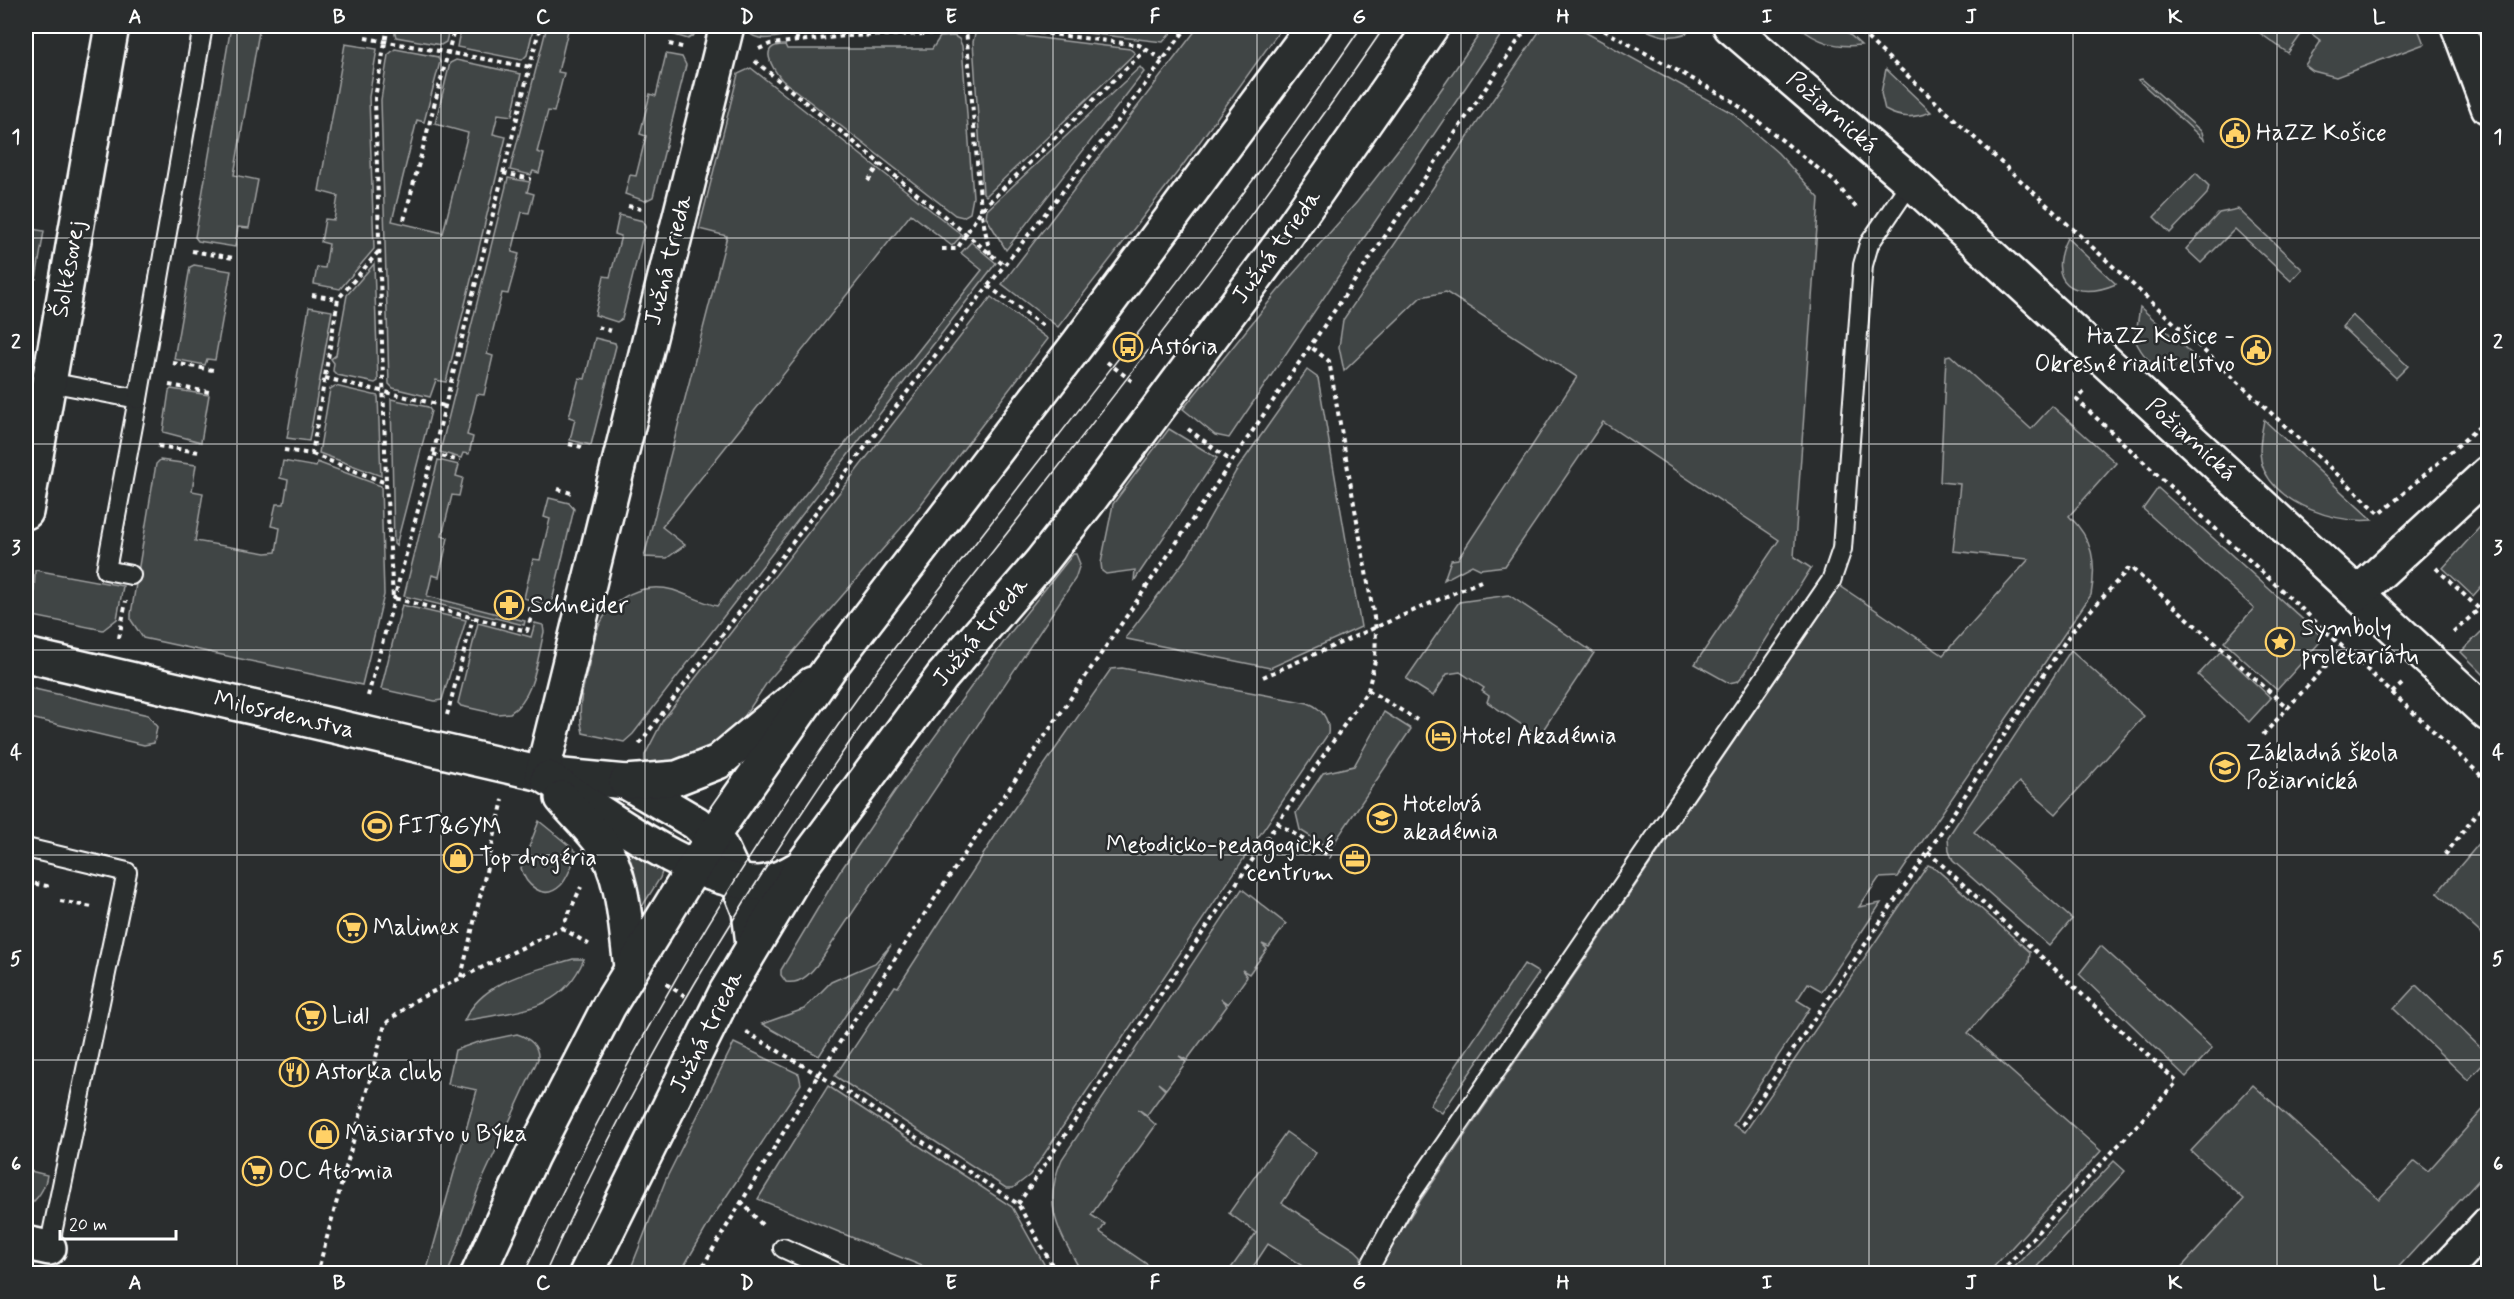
<svg xmlns="http://www.w3.org/2000/svg" width="2514" height="1299" font-family="Mynerve,sans-serif">
	<rect width="100%" height="100%" fill="#2a2d2e"/>
	<filter id="ink" filterUnits="userSpaceOnUse"><feTurbulence type="fractalNoise" baseFrequency=".0167" numOctaves="2"/><feDisplacementMap in="SourceGraphic" scale="12" xChannelSelector="R" yChannelSelector="G"/><feConvolveMatrix kernelMatrix="1 2 1 2 8 2 1 2 1" color-interpolation-filters="sRGB"/></filter>
	<g filter="url(#ink)">
		<!-- green -->
		<g fill="#414445" stroke="#a0a2a2" stroke-width="1.5">
			<path d="M231,26H260L234,175L258,180L249,228L238,227L235,247L198,241L195,237Z"/>
			<path d="M393,26H450L446,42L441,45L396,37Z"/>
			<path d="M461,26H534L527,55L522,60L457,47Z"/>
			<path d="M547,26H569L558,72L564,73L554,112L548,111L537,152L544,154L539,173L533,171L531,175L510,170Z"/>
			<path d="M667,26H696L694,35L688,39L665,32Z"/>
			<path d="M750,26H800L794,34C779,36 759,44 748,32Z"/>
			<path d="M1025,26H1177L1163,42Z"/>
			<path d="M1199,26H1283L1183,165L1058,327L1002,284Z"/>
			<path d="M1485,26H1507L1229,438L1215,435L1183,409L1277,292L1357,202L1411,133Z"/>
			<path d="M1543,26H1574L1732,113L1778,153L1819,198L1794,557L1811,568L1745,673L1738,681L1729,683L1695,664L1779,540L1603,422L1505,566L1480,569L1472,565L1444,580L1451,560L1458,559L1577,377L1446,292L1421,297L1344,371L1339,347L1343,320Z"/>
			<path d="M1638,26H1678L1687,33C1667,40 1656,35 1638,26Z"/>
			<path d="M1797,26H1840L1861,45C1834,48 1818,42 1797,26Z"/>
			<path d="M2250,26H2417L2424,44L2336,77L2313,71L2305,65L2321,41L2305,29L2288,53Z"/>
			<path d="M982,31L1130,49L1135,53L986,196L983,193L973,42L975,34Z"/>
			<path d="M954,36L959,39L962,46L973,197L970,213L963,217L955,215L782,80C772,68 757,44 785,45L787,49H932L940,37Z"/>
			<path d="M345,44L377,49L369,97L374,249L340,289L314,284L317,267L325,268L329,244L321,242L325,219L334,220L338,196L319,191Z"/>
			<path d="M395,49L438,57L440,62L424,122L417,120L392,221L443,233L468,133L435,124L450,63L456,60L521,74L512,116L498,114L493,134L506,137L446,382L436,380L430,397L393,388L389,384L381,100L388,55Z"/>
			<path d="M666,54L682,57L686,65L653,197L645,201L625,194L630,175L636,176L646,136L640,134L650,94L656,96Z"/>
			<path d="M1140,67L1144,72L1006,250L986,217L987,210Z"/>
			<path d="M751,68L962,235L952,246L911,214L662,527L685,545L667,558L644,557L727,236L699,229L738,74Z"/>
			<path d="M1886,69L1931,112C1914,118 1901,119 1885,110L1881,93Z"/>
			<path d="M2142,79L2202,132L2204,140L2138,80Z"/>
			<path d="M2196,173L2209,186L2207,194L2170,233L2154,217Z"/>
			<path d="M508,178L530,182L527,192L534,194L529,213L522,212L512,252L519,254L508,294L502,293L487,354L493,356L484,395L477,394L467,435L473,437L469,454L463,453L461,458L440,452Z"/>
			<path d="M2238,209L2302,269L2291,281L2235,229L2201,263L2186,249L2219,213Z"/>
			<path d="M619,215L643,221L645,227L622,319L617,322L595,315L604,276L610,277L621,236L615,234Z"/>
			<path d="M26,228L44,231L36,279L26,278Z"/>
			<path d="M2067,238L2116,284C2074,302 2045,282 2067,238Z"/>
			<path d="M971,242L996,263L633,734L624,742L583,733C576,707 584,685 590,660C593,649 594,635 600,624C613,597 643,582 673,590C688,595 702,602 717,606L982,270L961,253Z"/>
			<path d="M374,264L378,381L375,383L337,375L333,371L334,363L331,359L336,355L347,295Z"/>
			<path d="M194,265L231,271L215,360L207,359L205,365L174,359L190,267Z"/>
			<path d="M991,297L1048,339L915,512L768,681L740,723L712,747L688,758L645,765V755L663,720Z"/>
			<path d="M309,307L332,311L309,441L287,438Z"/>
			<path d="M2140,307L2207,368C2175,380 2151,373 2135,340Z"/>
			<path d="M2352,315L2408,366L2396,378L2342,327Z"/>
			<path d="M595,338L615,343L616,346L591,445L570,440L575,419L569,417L579,378L585,379Z"/>
			<path d="M1950,355L2031,429L2052,406L2116,463L2069,516C2093,539 2097,563 2091,595L1898,877L1879,878L1859,907L1881,903L1822,991L1808,983L1797,1000L1810,1008L1733,1125L1745,1132L1928,865L1935,868L2030,952L2029,963L1968,1033L2101,1151L1988,1273L1374,1274L1416,1207L1840,586L1943,655L2029,559L1953,551L1960,484L1940,482L1946,356Z"/>
			<path d="M1307,370L1318,378L1361,627L1270,668L1127,639L1126,637L1188,556L1236,471Z"/>
			<path d="M335,386L378,396L381,476L319,453L330,389Z"/>
			<path d="M171,389L209,395L201,442L163,432L169,391Z"/>
			<path d="M391,399L428,407L431,411L396,546L394,544Z"/>
			<path d="M2264,420L2372,520C2336,523 2281,506 2264,470C2257,454 2261,436 2264,420Z"/>
			<path d="M1169,429L1217,458L1134,581L1135,570L1106,574L1102,571L1101,563L1113,504Z"/>
			<path d="M160,460L196,465L192,491L203,493L195,541L266,553L276,552L280,528L271,526L276,504H284L288,480L280,478L283,461L316,467L317,462L381,486L384,595L362,685L143,638L131,620V614L156,464Z"/>
			<path d="M438,460L459,465L456,476L463,478L459,496L452,495L442,536L448,538L439,577L432,575L427,596L525,621L524,625L404,596Z"/>
			<path d="M2158,488L2321,636V641L2277,690L2224,642L2254,608L2143,509Z"/>
			<path d="M549,498L569,503L574,509L552,601L546,605L524,598L533,559L540,560L550,519L544,517Z"/>
			<path d="M2488,518V579L2473,596L2443,568Z"/>
			<path d="M1073,554H1076L1080,564L1075,579L823,957C814,969 803,985 786,982L781,975V970L839,873L895,791L1011,632Z"/>
			<path d="M35,570L123,586L117,619L103,630L33,616Z"/>
			<path d="M1509,595L1594,653L1539,736L1487,702L1489,696L1482,691L1484,688L1460,672L1447,674L1433,696L1406,679L1459,602Z"/>
			<path d="M402,605L466,620L442,700L435,701L381,689Z"/>
			<path d="M478,623L531,637L535,623L543,625L544,632C537,659 535,697 510,713L497,714L461,706L458,703Z"/>
			<path d="M2481,632H2488V679L2461,652Z"/>
			<path d="M2071,650L2144,716L2056,814L2019,782L1974,832L2072,919L2049,946L1953,861L1949,851L1948,837Z"/>
			<path d="M2221,651L2271,698L2249,722L2198,675Z"/>
			<path d="M1122,668L1308,703C1321,708 1330,719 1328,734L1030,1175L1013,1188H1006L835,1076L895,986L898,987L999,830L1111,669Z"/>
			<path d="M26,687L148,715L157,727L154,743L144,745L26,717Z"/>
			<path d="M1384,712L1411,729L1330,849L1300,830L1296,813L1323,773L1354,766Z"/>
			<path d="M539,821L577,852C573,862 568,879 560,886C543,902 525,884 521,868Z"/>
			<path d="M2488,833V940L2437,893Z"/>
			<path d="M625,842L664,866L660,878L635,918L621,850Z"/>
			<path d="M1242,889L1286,924L1269,947L1262,944L1267,949L1249,974L1242,970L1247,977L1228,1004L1221,999L1227,1006L1187,1060L1179,1056L1186,1062L1166,1089L1158,1083L1165,1090L1147,1115L1138,1109L1156,1125L1091,1215L1105,1224L1100,1232L1148,1265L1142,1273H1082C1059,1231 1041,1207 1062,1159Z"/>
			<path d="M891,945L819,1056L762,1024L804,1009L831,982L875,963Z"/>
			<path d="M2101,946L2212,1048L2186,1077L2079,974Z"/>
			<path d="M573,959H584C561,1014 515,1010 464,1021C482,980 534,971 573,959Z"/>
			<path d="M1524,964L1539,973L1442,1113L1430,1105Z"/>
			<path d="M2416,985L2488,1055V1059L2468,1080L2394,1009Z"/>
			<path d="M517,1034C529,1038 539,1046 538,1059L479,1187L448,1273H426L477,1090L448,1084L455,1050L475,1043Z"/>
			<path d="M734,1043L799,1074L801,1084L712,1218L680,1273H629L666,1179Z"/>
			<path d="M2253,1085L2379,1199L2415,1161L2428,1171L2488,1104V1170L2393,1273H2176L2244,1199L2191,1151Z"/>
			<path d="M828,1086L1012,1207L1049,1273H939L758,1199Z"/>
			<path d="M1286,1132L1316,1153L1282,1203L1355,1250L1361,1256L1362,1265L1356,1273H1313L1268,1244L1249,1273L1227,1274L1256,1233L1229,1213Z"/>
			<path d="M2114,1161L2125,1171L2031,1273H2009Z"/>
			<path d="M26,1170L47,1175C45,1190 37,1199 26,1209Z"/>
		</g>
		<g fill="none" stroke-linecap="round" stroke-linejoin="round">
			<!-- lane casing -->
			<g stroke="#fff" stroke-width="22">
				<g id="lane">
					<path d="M49,382L138,399L106,570L131,575"/>
					<path d="M138,399L203,26"/>
					<path d="M26,848L127,872L49,1248"/>
					<path d="M783,1248L840,1274"/>
					<path d="M1366,1274L1404,1204L1831,581L1842,549L1863,265L1869,244L1911,182"/>
				</g>
			</g>
			<!-- street casing -->
			<g stroke="#fff" stroke-width="38">
				<g id="street">
					<path d="M1730,26L1911,182L2488,714"/>
					<path d="M2458,26L2488,107"/>
					<path d="M26,512L112,26"/>
					<path d="M2358,593L2488,473"/>
					<path d="M26,655L542,774L626,782L696,823L721,847L737,881L749,911L753,944"/>
					<path d="M542,774L727,26"/>
					<path d="M548,778C604,813 692,883 759,883C775,882 788,875 801,867"/>
					<path d="M626,782L677,778L718,762L812,684"/>
					<path d="M562,798C575,814 591,828 602,844C625,878 625,928 631,966"/>
					<path d="M26,1243L49,1248"/>
					<path d="M2441,1274L2488,1224"/>
				</g>
			</g>
			<!-- secondary casing -->
			<g stroke="#fff" stroke-width="38">
				<g id="secondary">
					<path d="M478,1274L532,1156L609,1006L720,825L829,669L1077,345L1314,26"/>
					<path d="M586,1274L726,992L801,867L942,677L1041,562L1089,501L1282,242L1432,26"/>
				</g>
			</g>
			<!-- path -->
			<g stroke="#fff" stroke-width="4" stroke-dasharray="4.5 4.5" stroke-linecap="butt">
				<path d="M388,26L375,98L386,483L393,598L527,631L533,610"/>
				<path d="M967,26H986L1139,45L1163,60"/>
				<path d="M1596,26L1731,100L1834,181L1858,210"/>
				<path d="M1854,26L2380,514L2488,419"/>
				<path d="M365,38L530,67"/>
				<path d="M796,41L801,26"/>
				<path d="M669,44L686,48"/>
				<path d="M759,49L770,44L846,36L926,34L966,28L981,210L990,254"/>
				<path d="M755,61L1005,266"/>
				<path d="M503,173L531,179"/>
				<path d="M868,181L880,164"/>
				<path d="M628,206L645,210"/>
				<path d="M404,220L455,26"/>
				<path d="M942,249H957L981,210L1147,48"/>
				<path d="M192,251L233,258"/>
				<path d="M988,286L1046,328"/>
				<path d="M312,295L338,299"/>
				<path d="M598,327L614,332"/>
				<path d="M1107,362L1132,381"/>
				<path d="M173,363L213,370"/>
				<path d="M325,378L445,406"/>
				<path d="M169,385L209,392"/>
				<path d="M2084,392L2077,400L2488,782"/>
				<path d="M1188,429L1231,461"/>
				<path d="M569,444L586,448"/>
				<path d="M158,446L199,452"/>
				<path d="M284,450L312,454L338,299L379,251"/>
				<path d="M312,454L386,483"/>
				<path d="M433,454L460,461"/>
				<path d="M558,489L574,494"/>
				<path d="M2436,568L2479,609L2453,633"/>
				<path d="M2488,598L2479,609L2488,618"/>
				<path d="M528,609L545,613"/>
				<path d="M119,638L126,601"/>
				<path d="M1263,677L1481,581"/>
				<path d="M1368,690L1417,720"/>
				<path d="M2392,693L2403,683"/>
				<path d="M368,696L433,454L540,26"/>
				<path d="M447,715L473,618"/>
				<path d="M2263,735L2343,647"/>
				<path d="M639,744L988,286L1115,125L1188,26"/>
				<path d="M1277,823L1331,857"/>
				<path d="M1928,852L2177,1082L1999,1274"/>
				<path d="M2445,855L2488,799"/>
				<path d="M26,882L47,886L46,890"/>
				<path d="M60,901L92,907"/>
				<path d="M562,928L590,945"/>
				<path d="M461,977L503,800"/>
				<path d="M666,984L685,996"/>
				<path d="M746,1032L839,1087L1018,1204L1057,1274"/>
				<path d="M1742,1125L1928,852L2072,631L2130,567L2288,708"/>
				<path d="M741,1201L764,1227"/>
				<path d="M1018,1204L1368,690L1375,661L1376,629L1329,361L1311,347"/>
				<path d="M317,1274L385,1024L414,1001L562,928L581,887"/>
				<path d="M698,1274L818,1075L947,880L1528,26"/>
			</g>
			<!-- lane -->
			<use href="#lane" stroke="#2a2d2e" stroke-width="18"/>
			<!-- street -->
			<use href="#street" stroke="#2a2d2e" stroke-width="33"/>
			<!-- secondary -->
			<use href="#secondary" stroke="#2a2d2e" stroke-width="33"/>
			<!-- tram -->
			<g stroke="#fff" stroke-width="1.5">
				<path d="M524,1274C619,1064 736,865 871,679C922,610 976,543 1028,475C1143,328 1257,180 1362,26"/>
				<path d="M545,1274C635,1069 755,874 885,692C935,623 990,556 1042,488C1160,336 1277,185 1385,26"/>
			</g>
		</g>
	</g>
	<!-- grid -->
	<path fill="none" stroke="#fff" stroke-width="1.5" stroke-opacity="0.55" d="M237,26V1274M441,26V1274M645,26V1274M849,26V1274M1053,26V1274M1257,26V1274M1461,26V1274M1665,26V1274M1869,26V1274M2073,26V1274M2277,26V1274M26,238H2488M26,444H2488M26,650H2488M26,855H2488M26,1060H2488"/>
	<!-- icons -->
	<defs>
		<g id="civic-ring" transform="scale(1.5)"><circle r="9.5" fill="#2a2d2e" stroke="#ffd166" stroke-width="1.5"/><path d="M-.6-6.5H3V-4.5H.6V-3L4-1V1h2V6H-6V1h2V-1L-.6-3ZM-1.2 2.5V6h2.4V2.5Z" fill="#ffd166"/></g>
		<g id="bus-ring" transform="scale(1.5)"><circle r="9.5" fill="#2a2d2e" stroke="#ffd166" stroke-width="1.5"/><path d="M-5-6H5V4H4V6H2V4H-2V6H-4V4H-5ZM-3.5-4V0h7V-4ZM-3.5 1.2v1.5H-2V1.2ZM2 1.2v1.5H3.5V1.2Z" fill="#ffd166"/></g>
		<g id="pharmacy-ring" transform="scale(1.5)"><circle r="9.5" fill="#2a2d2e" stroke="#ffd166" stroke-width="1.5"/><path d="M-2-6h4v4h4v4h-4v4h-4v-4h-4v-4h4Z" fill="#ffd166"/></g>
		<g id="sight-ring" transform="scale(1.5)"><circle r="9.5" fill="#2a2d2e" stroke="#ffd166" stroke-width="1.5"/><path d="M0-6L1.8-2.2L6-1.7L2.9 1.2L3.7 5.4L0 3.3L-3.7 5.4L-2.9 1.2L-6-1.7L-1.8-2.2Z" fill="#ffd166"/></g>
		<g id="hotel-ring" transform="scale(1.5)"><circle r="9.5" fill="#2a2d2e" stroke="#ffd166" stroke-width="1.5"/><path d="M-6-4.5h1.5V1H6V5H4.5V3h-9V5H-6ZM-4 0a1.8 1.8 0 1 1 3.6 0ZM.5 0V-2.5h3Q6-2.5 6 0Z" fill="#ffd166"/></g>
		<g id="school-ring" transform="scale(1.5)"><circle r="9.5" fill="#2a2d2e" stroke="#ffd166" stroke-width="1.5"/><path d="M0-5L7-2L0 1L-7-2ZM-4 1L0 2.5L4 1V4Q0 6-4 4Z" fill="#ffd166"/></g>
		<g id="stadium-ring" transform="scale(1.5)"><circle r="9.5" fill="#2a2d2e" stroke="#ffd166" stroke-width="1.5"/><path d="M0-5a6.5 5 0 1 0 0 10a6.5 5 0 1 0 0-10ZM-3.5-1.8h7v3.6h-7Z" fill="#ffd166"/></g>
		<g id="shop-ring" transform="scale(1.5)"><circle r="9.5" fill="#2a2d2e" stroke="#ffd166" stroke-width="1.5"/><path d="M-5-2.5h2.3a2.7 3.5 0 0 1 5.4 0H5L5.5 6h-11ZM-1.5-2.5h3a1.5 2.3 0 0 0-3 0Z" fill="#ffd166"/></g>
		<g id="office-ring" transform="scale(1.5)"><circle r="9.5" fill="#2a2d2e" stroke="#ffd166" stroke-width="1.5"/><path d="M-6-3h4V-5.5h4V-3h4V5H-6ZM-1-4.5V-3h2v-1.5ZM-6 0V1H6V0Z" fill="#ffd166"/></g>
		<g id="supermarket-ring" transform="scale(1.5)"><circle r="9.5" fill="#2a2d2e" stroke="#ffd166" stroke-width="1.5"/><path d="M-6-5.5h2.5l.6 2H6L4.5 2H-2.5L-4.4-4H-6ZM-1.5 3.2a1.3 1.3 0 1 0 .1 0ZM3 3.2a1.3 1.3 0 1 0 .1 0Z" fill="#ffd166"/></g>
		<g id="restaurant-ring" transform="scale(1.5)"><circle r="9.5" fill="#2a2d2e" stroke="#ffd166" stroke-width="1.5"/><path d="M-5-6h1v4h1v-4h1v4h1v-4h1v5L-1.5 .5V6h-2V.5L-5-1ZM5-6V6H3V1.5H1.5Q1.5-4 5-6Z" fill="#ffd166"/></g>
	</defs>
	<g fill-rule="evenodd">
		<use href="#civic-ring" x="2235" y="133"/>
		<use href="#bus-ring" x="1128" y="347"/>
		<use href="#civic-ring" x="2256" y="350"/>
		<use href="#pharmacy-ring" x="509" y="605"/>
		<use href="#sight-ring" x="2280" y="642"/>
		<use href="#hotel-ring" x="1441" y="736"/>
		<use href="#school-ring" x="2225" y="767"/>
		<use href="#school-ring" x="1382" y="818"/>
		<use href="#stadium-ring" x="377" y="826"/>
		<use href="#shop-ring" x="458" y="858"/>
		<use href="#office-ring" x="1355" y="859"/>
		<use href="#supermarket-ring" x="352" y="928"/>
		<use href="#supermarket-ring" x="311" y="1016"/>
		<use href="#restaurant-ring" x="294" y="1072"/>
		<use href="#shop-ring" x="324" y="1134"/>
		<use href="#supermarket-ring" x="257" y="1171"/>
	</g>
	<g text-anchor="middle" dominant-baseline="central" stroke-width="5" stroke-linejoin="round" paint-order="stroke">
		<!-- street labels -->
		<g font-size="24" fill="#fff" stroke="#2a2d2e">
			<text transform="translate(1832 113) rotate(41)">Požiarnická</text>
			<text transform="translate(1277 247) rotate(-54)">Južná trieda</text>
			<text transform="translate(669 260) rotate(-76)">Južná trieda</text>
			<text transform="translate(69 269) rotate(-80)">Šoltésovej</text>
			<text transform="translate(2191 440) rotate(42)">Požiarnická</text>
			<text transform="translate(981 632) rotate(-50)">Južná trieda</text>
			<text transform="translate(284 715) rotate(13)">Milosrdenstva</text>
			<text transform="translate(707 1032) rotate(-63)">Južná trieda</text>
		</g>
		<!-- poi labels -->
		<g font-size="24" fill="#fff" stroke="#2a2d2e" text-anchor="start">
			<text x="2256" y="133">HaZZ Košice</text>
			<text x="2235" y="336" text-anchor="end">HaZZ Košice -<tspan x="2235" dy="28">Okresné riaditeľstvo</tspan></text>
			<text x="1149" y="347">Astória</text>
			<text x="530" y="605">Schneider</text>
			<text x="2301" y="628">Symboly<tspan x="2301" dy="28">proletariátu</tspan></text>
			<text x="1462" y="736">Hotel Akadémia</text>
			<text x="2246" y="753">Základná škola<tspan x="2246" dy="28">Požiarnická</tspan></text>
			<text x="1403" y="804">Hotelová<tspan x="1403" dy="28">akadémia</tspan></text>
			<text x="398" y="826">FIT&amp;GYM</text>
			<text x="1334" y="845" text-anchor="end">Metodicko-pedagogické<tspan x="1334" dy="28">centrum</tspan></text>
			<text x="479" y="858">Top drogéria</text>
			<text x="373" y="928">Malimex</text>
			<text x="332" y="1016">Lidl</text>
			<text x="315" y="1072">Astorka club</text>
			<text x="345" y="1134">Mäsiarstvo u Býka</text>
			<text x="278" y="1171">OC Atomia</text>
		</g>
	</g>
	<!-- margin -->
	<rect width="2514" height="1299" fill="none" stroke="#2a2d2e" stroke-width="66"/>
	<!-- scale -->
	<path d="M60 1230v9h116v-9" fill="none" stroke="#ffffff" stroke-width="3"/>
	<text x="69" y="1230" font-size="18" fill="#ffffff" stroke="#2a2d2e" stroke-width="4.5" paint-order="stroke">20 m</text>
	<rect x="33" y="33" width="2448" height="1233" fill="none" stroke="#fff" stroke-width="2"/>
	<g font-size="20" text-anchor="middle" font-weight="bold" fill="#fff">
		<text x="135" y="23">A</text>
		<text x="339" y="23">B</text>
		<text x="543" y="23">C</text>
		<text x="747" y="23">D</text>
		<text x="951" y="23">E</text>
		<text x="1155" y="23">F</text>
		<text x="1359" y="23">G</text>
		<text x="1563" y="23">H</text>
		<text x="1767" y="23">I</text>
		<text x="1971" y="23">J</text>
		<text x="2175" y="23">K</text>
		<text x="2379" y="23">L</text>
		<text x="16" y="143">1</text>
		<text x="2498" y="143">1</text>
		<text x="16" y="348">2</text>
		<text x="2498" y="348">2</text>
		<text x="16" y="554">3</text>
		<text x="2498" y="554">3</text>
		<text x="16" y="759">4</text>
		<text x="2498" y="759">4</text>
		<text x="16" y="965">5</text>
		<text x="2498" y="965">5</text>
		<text x="16" y="1170">6</text>
		<text x="2498" y="1170">6</text>
		<text x="135" y="1289">A</text>
		<text x="339" y="1289">B</text>
		<text x="543" y="1289">C</text>
		<text x="747" y="1289">D</text>
		<text x="951" y="1289">E</text>
		<text x="1155" y="1289">F</text>
		<text x="1359" y="1289">G</text>
		<text x="1563" y="1289">H</text>
		<text x="1767" y="1289">I</text>
		<text x="1971" y="1289">J</text>
		<text x="2175" y="1289">K</text>
		<text x="2379" y="1289">L</text>
	</g>
</svg>
